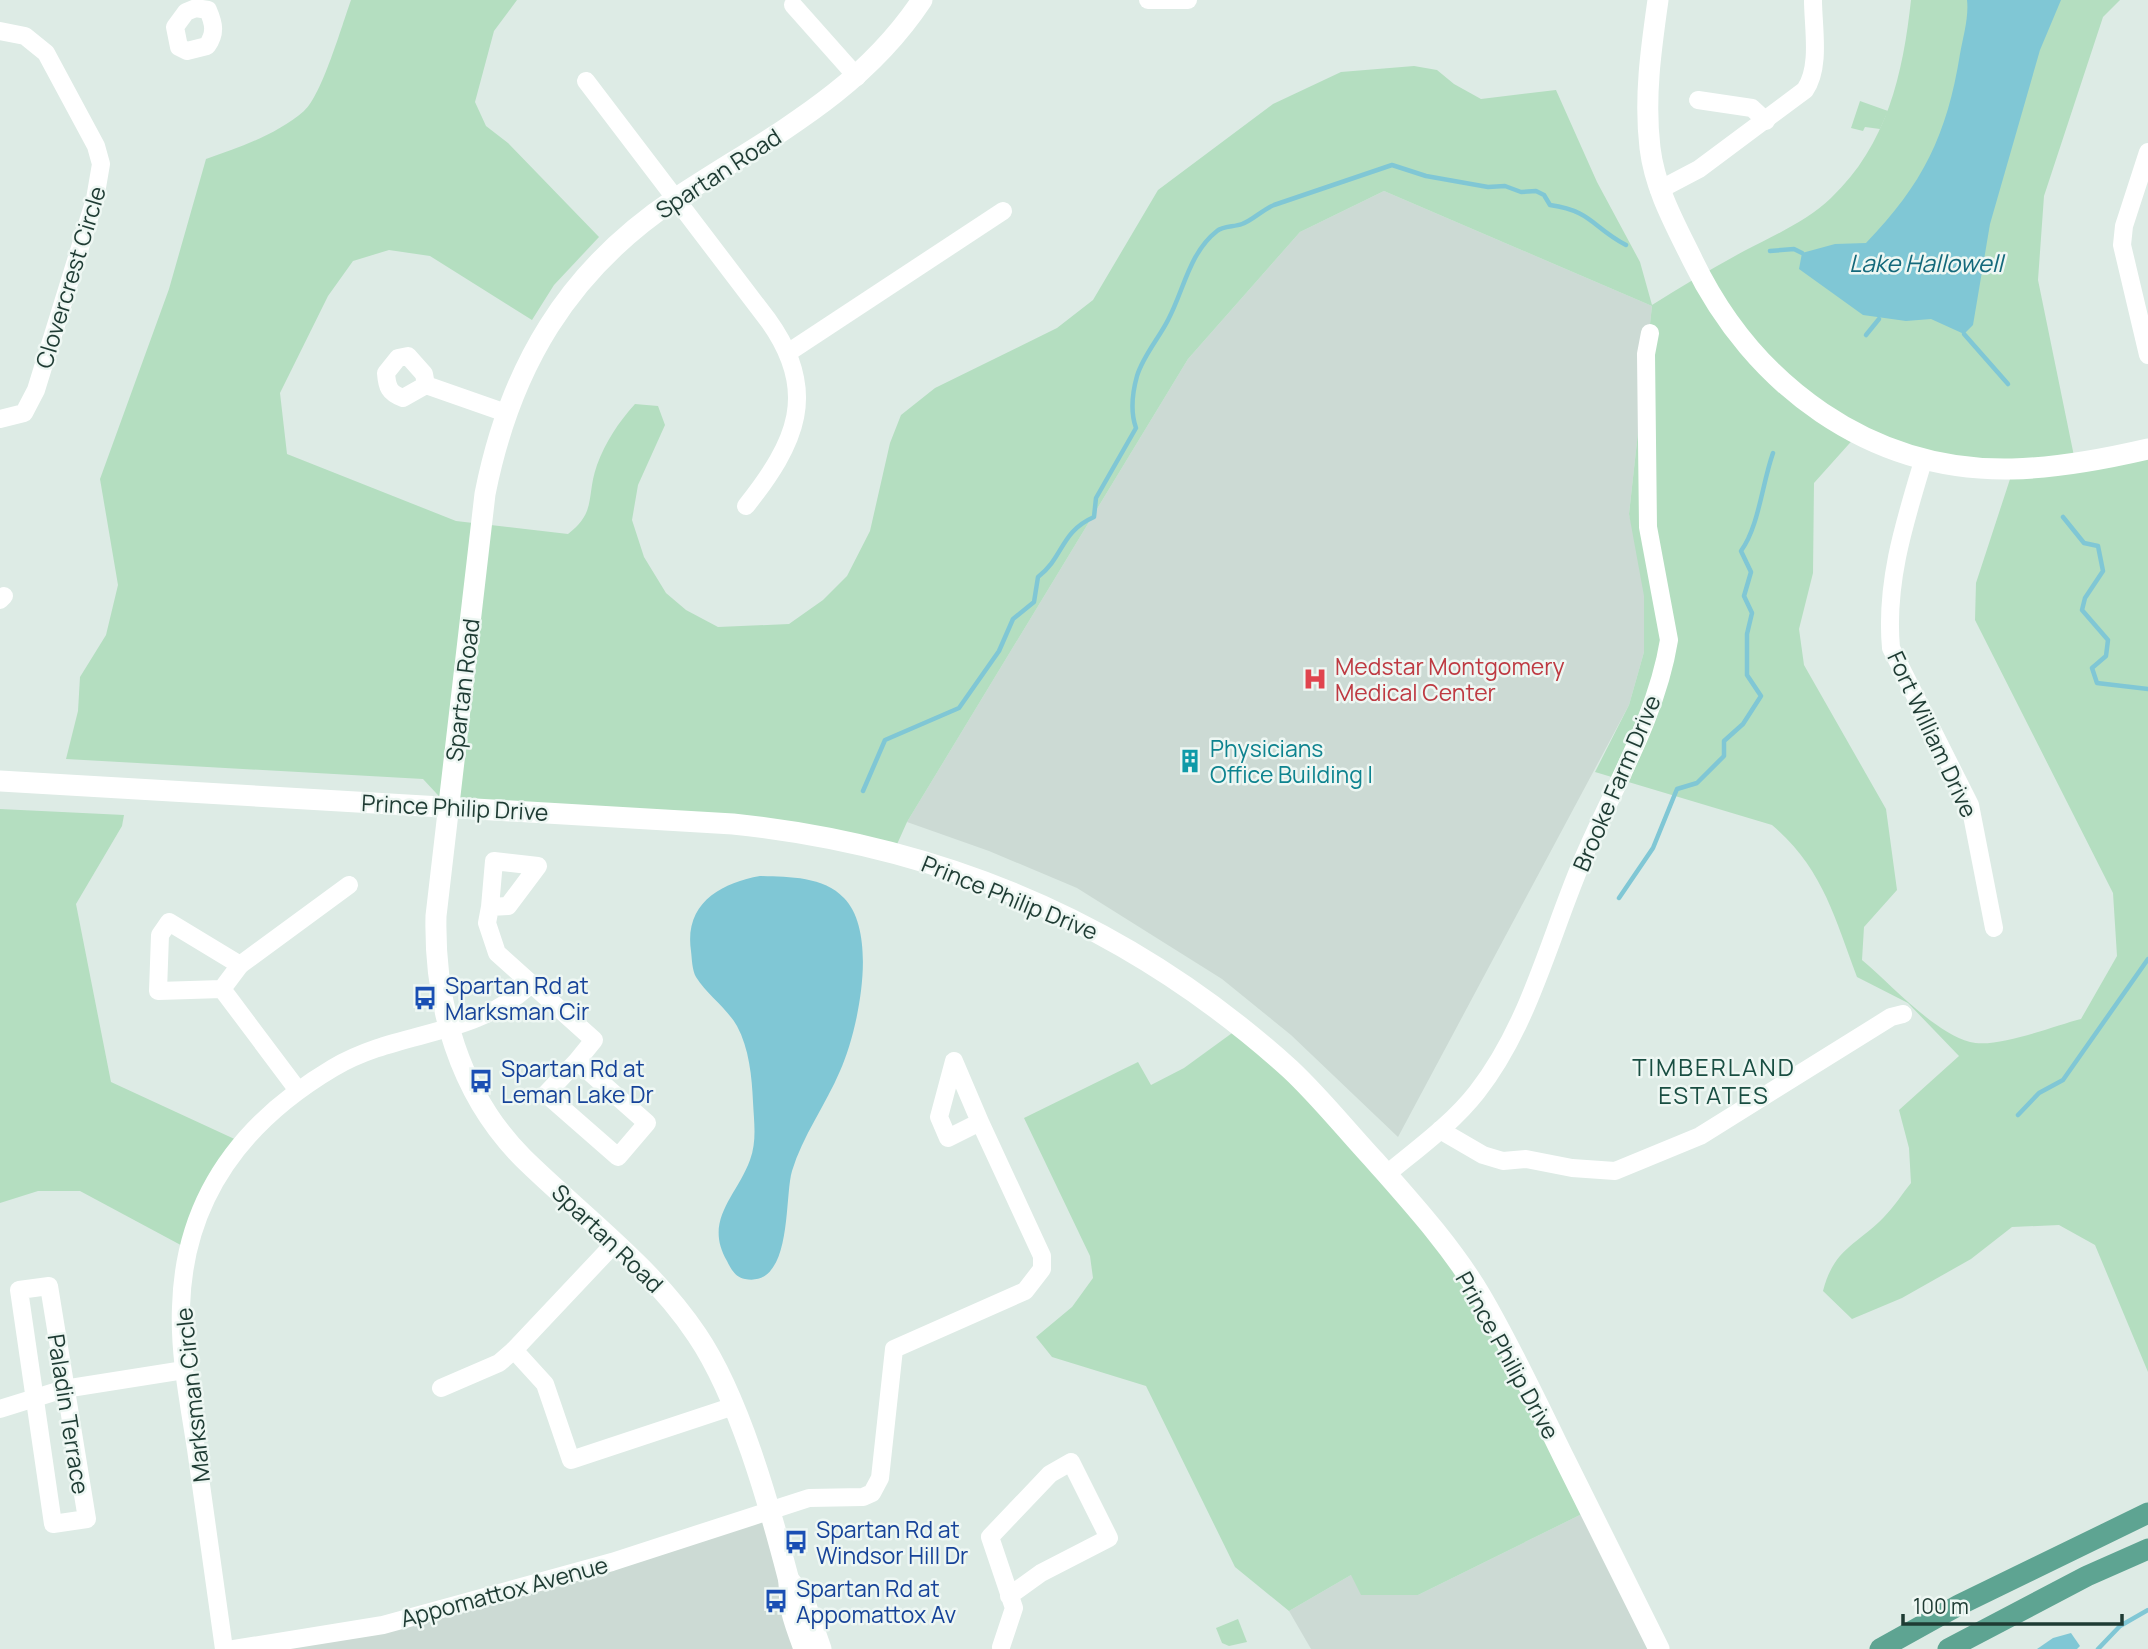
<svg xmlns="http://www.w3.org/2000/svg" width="2148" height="1649" font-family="Manrope,sans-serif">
	<rect width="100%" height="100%" fill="#ddebe5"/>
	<!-- built -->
	<g fill="#ccdad4">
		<path d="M1384,191L1652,306L1629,514L1650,597L1644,652L1629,705L1398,1137L1291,1035L1222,979L1077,888L989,851L907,822L1188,359L1300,232Z"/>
		<path d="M1590,1510L1659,1649H1311L1289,1611L1351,1575L1418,1595Z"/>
		<path d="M768,1512L812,1649H234L383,1625Z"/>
	</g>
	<!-- green -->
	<g fill="#b4dec0" fill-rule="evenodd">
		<path d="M351,0H517L494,31L475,102L486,126L508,143L599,237L554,285L532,320L430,256L389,250L353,261L328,296L280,393L287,454L456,521L568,534C597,512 586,496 597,465C606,441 618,423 635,404L658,406L665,425L638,485L632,520L644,557L666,593L686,610L718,627L789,624L823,600L847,576L870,531L890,443L901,415L935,388L1057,328L1093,300L1158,190L1273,104L1341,72L1414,66L1437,70L1454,84L1481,99L1556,90L1597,182L1640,262L1652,305C1682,286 1713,268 1744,251C1773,236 1807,221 1831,198C1887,145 1903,74 1911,0H2120L2103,17L2044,196L2038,280L2075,461L2148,449V1372L2095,1245L2059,1225L2012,1227L1971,1259L1902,1298L1852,1319L1823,1291C1834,1248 1857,1245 1884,1217C1894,1207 1902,1194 1911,1183L1909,1148L1899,1110L1959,1056L1908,1003L1857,977C1834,916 1823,869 1772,825L1595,772L1629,705L1644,652V596L1629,514L1652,306L1384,191L1300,232L1188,359L907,822L894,851L801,831L449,807L423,779L66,759L78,711L80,677L106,635L118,585L100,479L169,289L206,159C240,147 276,135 304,111C322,95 342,25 351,0ZM1857,435L2013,470L1976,583L1975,620L2113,893L2117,956L2081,1019C2053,1026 1997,1049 1970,1042C1933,1032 1891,984 1862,960L1864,927L1897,890L1886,809L1804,665L1799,629L1813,573L1814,483Z"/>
		<path d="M1860,101L1888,111L1880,129L1865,127L1863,131L1851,128Z"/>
		<path d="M0,809L124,815L122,826L76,904L111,1082L241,1142L190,1250L80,1191H38L0,1203Z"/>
		<path d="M1239,1028L1431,1226L1590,1510L1418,1595H1361L1351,1575L1289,1611L1235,1567L1146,1386L1052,1357L1036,1337L1072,1307L1093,1278L1090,1256L1024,1118L1138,1062L1151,1085L1184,1068Z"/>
		<path d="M1238,1619L1247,1642L1229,1646L1222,1643L1216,1628Z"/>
	</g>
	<!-- water -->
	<g fill="#80c7d5">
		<path d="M1967,0H2061L2040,50L1990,224L1973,325L1964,334L1931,319L1906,321L1863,315L1799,269L1802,253L1835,244L1866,243C1923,184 1947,135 1960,54C1963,37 1969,17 1967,0Z"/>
		<path d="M760,876C788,877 823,876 844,898C879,934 858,1031 840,1071C826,1104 802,1137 792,1171C784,1198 793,1288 745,1279C735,1277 731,1269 727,1261C703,1220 737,1196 750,1160C757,1141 754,1122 753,1102C752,1077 749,1048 737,1026C726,1007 707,995 696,977C692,970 692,959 691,951C684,904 720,883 760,876Z"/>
		<path d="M2071,1633L2080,1646L2077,1649H2037L2053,1638Z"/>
	</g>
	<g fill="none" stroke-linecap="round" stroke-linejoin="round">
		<!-- stream -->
		<g stroke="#80c7d5" stroke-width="4.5">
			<path d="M1770,251L1794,249L1802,253"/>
			<path d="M1964,334L2008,384"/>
			<path d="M1866,335L1879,319"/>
			<path d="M2063,517L2084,543L2098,546L2103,571L2085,598L2082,610L2108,640L2106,656L2092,668L2097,683L2148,689"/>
			<path d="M863,791L885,740L959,708L999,651L1013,619L1034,602L1038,577C1064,557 1060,532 1094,517L1096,498L1136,428C1130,411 1132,394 1137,376C1143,356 1159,338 1168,320C1184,290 1189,253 1217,231C1223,226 1234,227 1242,224C1253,220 1262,210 1274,205L1392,165L1426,176L1488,187L1505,186L1521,192L1536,191L1544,195L1550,205C1592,211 1592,227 1626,245"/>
			<path d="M1619,898L1653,848L1677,789L1697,783L1724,756V741L1743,724L1761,696L1747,675V634L1752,613L1744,596L1751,572L1741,551C1759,526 1762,484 1773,453"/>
			<path d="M2018,1115L2039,1093L2063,1080L2148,959"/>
			<path d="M2098,1649L2120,1626L2148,1610"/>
		</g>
		<!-- street -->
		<g stroke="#fff" stroke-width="18">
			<path d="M1148,0H1188"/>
			<path d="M793,5L857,77"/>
			<path d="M196,8L208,10C214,24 216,33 207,46L187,51L179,47L175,27L186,12Z"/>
			<path d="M0,31L25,36L46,53L96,146L101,164L95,199L36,390L24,413L0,419"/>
			<path d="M586,81L768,320C820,392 796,443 746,506"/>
			<path d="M1698,100L1752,108L1766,121"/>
			<path d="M2148,152L2124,226L2122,245L2148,355"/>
			<path d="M1659,190L1699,169L1805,90C1821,67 1813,27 1813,0"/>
			<path d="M789,352L1003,211"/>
			<path d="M426,385L424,374L408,356L398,358L386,373C387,387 389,393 403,398L426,385L506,413"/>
			<path d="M1924,458C1905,521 1885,582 1891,648L1970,805L1994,928"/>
			<path d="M0,600L4,596"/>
			<path d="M490,907L494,861L538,866L508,906L490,907L487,923L497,953L594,1040L577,1061L647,1123L618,1157L546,1094L577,1061"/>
			<path d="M240,965L349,885"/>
			<path d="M222,989L158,991L160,935L169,922L240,965L222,989L297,1089"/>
			<path d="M1440,1130L1483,1155L1503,1161L1526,1159L1572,1168L1615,1171L1700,1136L1891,1017L1903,1014"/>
			<path d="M1387,1174C1417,1149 1452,1124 1477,1092C1531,1023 1551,931 1586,852C1616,783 1657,715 1669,640L1648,527L1646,354L1650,333"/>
			<path d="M49,1286L87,1519L53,1524L19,1290Z"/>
			<path d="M514,1350L545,1384L571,1460L734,1406"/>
			<path d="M441,1388L499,1363L514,1350L615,1243"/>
			<path d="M0,1409L64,1389L184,1370"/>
			<path d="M1001,1647L1014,1608L990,1537L1050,1474L1071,1462L1109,1538L1041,1573L1009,1596"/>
			<path d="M224,1649C215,1582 205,1516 196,1449C189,1403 179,1354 181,1307C184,1198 242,1122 333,1068C399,1029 471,1039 530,985"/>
			<path d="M234,1649L383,1625L612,1562L809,1498L863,1497L872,1493L880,1478L894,1349L1025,1291L1042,1269V1256L980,1122L948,1138L939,1117L954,1061L980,1122"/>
		</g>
		<!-- secondary -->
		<g stroke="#fff" stroke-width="21">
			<path d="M1658,0C1651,49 1644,98 1650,148C1655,189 1675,224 1693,261C1753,385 1870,472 2012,469C2056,468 2105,459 2148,449"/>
			<path d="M0,781L733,824C944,846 1132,926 1290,1069C1320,1097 1347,1131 1375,1161C1412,1203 1452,1247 1481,1296C1512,1349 1538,1405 1565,1460C1596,1523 1628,1586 1659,1649"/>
			<path d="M789,1580L803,1597L821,1649"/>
			<path d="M804,1649C799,1634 792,1619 790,1603C789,1595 790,1586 788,1577C769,1504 739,1397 697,1335C651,1266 582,1216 523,1158C459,1094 434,1004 436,916L485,494C510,368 567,271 675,199C767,138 859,95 922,0"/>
		</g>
		<!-- primary -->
		<g stroke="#5ea492" stroke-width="21">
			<path d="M1880,1649L1959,1605L2148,1513"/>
			<path d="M1948,1649L2087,1576L2148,1549"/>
		</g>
	</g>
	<!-- icons -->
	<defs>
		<g id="hospital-bare" transform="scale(1.89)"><path d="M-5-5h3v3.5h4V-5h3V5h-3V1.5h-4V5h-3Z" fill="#e0444e" stroke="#eef7f3" stroke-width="2.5" paint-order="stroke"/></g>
		<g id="building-bare" transform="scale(1.89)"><path d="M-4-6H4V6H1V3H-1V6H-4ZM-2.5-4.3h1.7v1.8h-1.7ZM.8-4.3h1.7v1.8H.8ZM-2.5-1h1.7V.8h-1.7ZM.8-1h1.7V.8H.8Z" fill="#0f9aa8" stroke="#eef7f3" stroke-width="2.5" paint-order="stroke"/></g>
		<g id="bus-bare" transform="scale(1.89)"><path d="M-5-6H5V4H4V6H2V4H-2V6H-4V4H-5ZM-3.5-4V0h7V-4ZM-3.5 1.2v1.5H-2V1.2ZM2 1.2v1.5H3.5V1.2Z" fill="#1a4fb4" stroke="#eef7f3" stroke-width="2.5" paint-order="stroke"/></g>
	</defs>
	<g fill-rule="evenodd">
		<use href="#hospital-bare" x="1315" y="679"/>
		<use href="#building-bare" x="1190" y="761"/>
		<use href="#bus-bare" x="425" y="998"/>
		<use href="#bus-bare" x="481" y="1081"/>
		<use href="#bus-bare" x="796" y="1542"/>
		<use href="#bus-bare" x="776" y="1601"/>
	</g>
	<g text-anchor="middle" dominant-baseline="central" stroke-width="5" stroke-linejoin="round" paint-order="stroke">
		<!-- street labels -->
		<g font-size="23" fill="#1e3b33" stroke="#eef7f3">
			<text transform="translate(718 173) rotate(-33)">Spartan Road</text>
			<text transform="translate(70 277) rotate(-73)">Clovercrest Circle</text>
			<text transform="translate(462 690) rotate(-83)">Spartan Road</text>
			<text transform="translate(1933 734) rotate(65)">Fort William Drive</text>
			<text transform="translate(1616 783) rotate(-67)">Brooke Farm Drive</text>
			<text transform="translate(455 807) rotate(3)">Prince Philip Drive</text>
			<text transform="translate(1010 897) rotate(22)">Prince Philip Drive</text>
			<text transform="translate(608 1238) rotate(44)">Spartan Road</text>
			<text transform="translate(1508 1355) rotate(61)">Prince Philip Drive</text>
			<text transform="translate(192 1395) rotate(-96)">Marksman Circle</text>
			<text transform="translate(69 1414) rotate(81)">Paladin Terrace</text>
			<text transform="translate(504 1591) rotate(-15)">Appomattox Avenue</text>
		</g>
		<!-- health labels -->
		<g font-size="23" fill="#be3a42" stroke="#eef7f3" text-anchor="start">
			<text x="1335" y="666">Medstar Montgomery<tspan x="1335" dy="26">Medical Center</tspan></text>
		</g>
		<!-- culture labels -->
		<g font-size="23" fill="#0d838f" stroke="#eef7f3" text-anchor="start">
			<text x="1210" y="748">Physicians<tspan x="1210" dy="26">Office Building I</tspan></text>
		</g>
		<!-- transit labels -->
		<g font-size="23" fill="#164399" stroke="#eef7f3" text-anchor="start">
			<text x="445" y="985">Spartan Rd at<tspan x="445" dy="26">Marksman Cir</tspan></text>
			<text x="501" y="1068">Spartan Rd at<tspan x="501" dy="26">Leman Lake Dr</tspan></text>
			<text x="816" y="1529">Spartan Rd at<tspan x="816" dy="26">Windsor Hill Dr</tspan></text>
			<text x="796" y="1588">Spartan Rd at<tspan x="796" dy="26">Appomattox Av</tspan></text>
		</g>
		<!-- water labels -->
		<g font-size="24" font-style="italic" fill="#14697b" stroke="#eef7f3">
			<text x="1926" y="262">Lake Hallowell</text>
		</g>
		<!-- neighbourhood labels -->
		<g font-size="24" letter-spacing="2" fill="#194e42" stroke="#eef7f3">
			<text x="1714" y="1066">TIMBERLAND<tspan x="1714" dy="28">ESTATES</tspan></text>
		</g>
	</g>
	<!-- scale -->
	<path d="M1903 1614v10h219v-10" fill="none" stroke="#1e3b33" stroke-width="3.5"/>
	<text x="1913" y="1614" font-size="21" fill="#1e3b33" stroke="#eef7f3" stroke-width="5" paint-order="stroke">100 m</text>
</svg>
